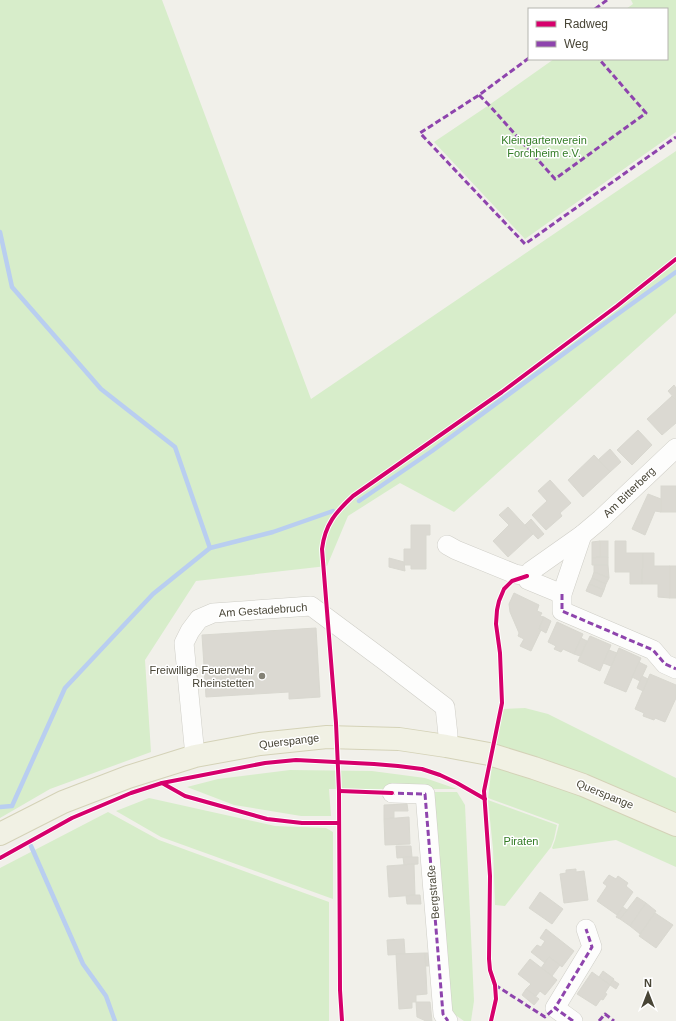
<svg xmlns="http://www.w3.org/2000/svg" width="676" height="1021" font-family="Helvetica,sans-serif">
	<rect width="100%" height="100%" fill="#f1f0ea"/>
	<!-- green -->
	<g fill="#d7edca">
		<path d="M0,0H162L311,399L676,151V313L454,512L400,483L348,516L327,566L196,581L145,660L151,752L50,789L0,818Z"/>
		<path d="M631,0H676V132L525,239L434,142L489,105L554,59H667V9H626L633,4Z"/>
		<path d="M525,708L548,714L676,778V816L587,778L496,744L503,709Z"/>
		<path d="M492,765L549,781L676,834V867L616,840L553,849L552,848L555,840L559,824L488,798Z"/>
		<path d="M290,770L372,771L425,778L457,789H329L331,816H301L234,805L187,787L218,779Z"/>
		<path d="M432,792H457L465,805L474,1001L471,1021H464L451,1012Z"/>
		<path d="M149,798L275,826L326,828L333,832V899L161,837L116,811Z"/>
		<path d="M488,800L557,825L554,839L551,847L505,906L495,905L493,849Z"/>
		<path d="M108,812L159,840L329,902V1021H0V868Z"/>
	</g>
	<g fill="none" stroke-linecap="round" stroke-linejoin="round">
		<!-- stream -->
		<g stroke="#b9cef0" stroke-width="4.5">
			<path d="M0,232L12,287L101,389L175,447L210,548"/>
			<path d="M359,501L432,451L608,321L676,272"/>
			<path d="M0,807L12,806L65,688L153,594L210,548L273,532L333,511"/>
			<path d="M31,846L83,964L106,996L115,1021"/>
		</g>
	</g>
	<!-- building -->
	<g fill="#dbd9d2" stroke="#d9d8d0">
		<path d="M674,385L676,388V400L668,391Z"/>
		<path d="M672,396L676,400V423L662,435L647,419Z"/>
		<path d="M638,430L652,445L632,465L617,450Z"/>
		<path d="M610,449L621,462L610,472L598,460Z"/>
		<path d="M594,455L610,472L583,497L568,480Z"/>
		<path d="M550,480L571,503L560,513L562,516L546,530L532,515L547,501L538,491Z"/>
		<rect x="661" y="486" width="15" height="26"/>
		<path d="M648,494L661,499V512L655,511L645,535L632,529Z"/>
		<path d="M508,507L533,534L508,557L493,541L509,525L499,515Z"/>
		<path d="M531,519L544,534L538,539L525,525Z"/>
		<path d="M411,525H430V535H426V569H411V565H404V549H411Z"/>
		<rect x="600" y="541" width="8" height="16"/>
		<path d="M600,541V557L592,558V542Z"/>
		<path d="M615,541H626V553H643L642,584H630V572H615Z"/>
		<path d="M643,553H654V566H670V598L658,597V584H642Z"/>
		<path d="M600,557H608V565H592V558Z"/>
		<path d="M389,558L404,562L405,571L389,567Z"/>
		<path d="M594,565H608L609,578L594,572Z"/>
		<rect x="670" y="566" width="6" height="32"/>
		<path d="M594,572L609,578L606,584L592,578Z"/>
		<path d="M592,578L606,584L604,590L589,584Z"/>
		<path d="M589,584L604,590L601,597L586,591Z"/>
		<path d="M514,593L539,605L537,611L542,613L540,616L544,617L539,629L541,630L531,651L520,646L524,639L518,636L519,633L510,612L509,604Z"/>
		<path d="M544,617L551,621L546,633L539,629Z"/>
		<path d="M557,622L583,634L574,654L563,649L561,652L554,649L556,646L548,642Z"/>
		<path d="M316,628L320,697L289,699V692L206,697L202,635Z"/>
		<path d="M590,636L611,645L600,671L578,661Z"/>
		<path d="M581,638L587,641L580,656L574,654Z"/>
		<path d="M619,648L641,658L626,692L604,683Z"/>
		<path d="M609,650L617,653L611,666L603,663Z"/>
		<path d="M639,662L647,666L640,681L632,677Z"/>
		<path d="M650,674L676,685V698L665,722L655,718L654,720L643,716L644,713L635,709Z"/>
		<path d="M642,676L648,679L643,691L637,688Z"/>
		<path d="M407,804L408,811H394V818L384,819V805Z"/>
		<path d="M409,817L410,844L385,845L384,819Z"/>
		<path d="M396,846H411L412,857L397,858Z"/>
		<path d="M403,857H418V864L404,865Z"/>
		<path d="M414,864L415,895L389,897L387,866Z"/>
		<path d="M576,869V872L584,871L588,900L564,903L560,874L566,873V870Z"/>
		<path d="M609,875L616,879L618,876L628,883L626,886L633,892L617,915L597,901L607,886L603,883Z"/>
		<path d="M540,892L563,909L552,924L529,908Z"/>
		<path d="M415,895H420L421,904H407L406,896Z"/>
		<path d="M637,897L646,903L630,926L620,919Z"/>
		<path d="M646,903L656,911L640,934L630,926Z"/>
		<path d="M623,907L627,910L620,919L616,917Z"/>
		<path d="M655,913L673,925L656,948L639,936Z"/>
		<path d="M546,929L574,951L562,967L549,957L545,963L531,952L537,945L541,947L545,941L540,938Z"/>
		<path d="M404,939L405,954L388,955L387,940Z"/>
		<path d="M425,953L427,994L416,995V1002H412V1008L399,1009L396,954Z"/>
		<path d="M425,953H432L433,966H426Z"/>
		<path d="M549,957L560,965L552,976L541,968Z"/>
		<path d="M530,959L557,980L545,995L540,991L536,996L526,989L531,984L518,974Z"/>
		<path d="M603,971L614,979L610,985L599,977Z"/>
		<path d="M592,972L610,985L605,993L607,994L603,1000L601,999L596,1006L577,994Z"/>
		<path d="M613,980L619,984L616,989L610,985Z"/>
		<path d="M526,989L539,999L534,1005L522,995Z"/>
		<path d="M416,1002H430L432,1021H426L417,1017Z"/>
	</g>
	<g fill="none" stroke-linecap="round" stroke-linejoin="round">
		<!-- minor casing -->
		<g stroke="#cfcec7" stroke-width="20">
			<g id="minor">
				<path d="M582,535L562,594V611L653,650L665,664L676,669"/>
				<path d="M447,545L456,550L515,574L527,576"/>
				<path d="M527,576L531,571L582,535L601,519L676,448"/>
				<path d="M527,576L528,580L562,594"/>
				<path d="M195,756L184,643L190,631L199,619L213,613L311,606L385,661L445,707L448,735L446,746"/>
				<path d="M392,793L425,794L443,1014L448,1021"/>
				<path d="M573,1021L555,1008L592,947L586,929"/>
			</g>
		</g>
		<!-- major casing -->
		<g stroke="#d4d2b7" stroke-width="24">
			<path id="major" d="M0,834L63,802L128,777L195,756L260,744L327,737L399,739L446,746L489,754L534,768L583,785L676,825"/>
		</g>
		<!-- minor -->
		<use href="#minor" stroke="#fdfdfc" stroke-width="19"/>
		<!-- major -->
		<use href="#major" stroke="#f1f1e4" stroke-width="22"/>
		<!-- quiet -->
		<g stroke="#8e44ad" stroke-width="3" stroke-dasharray="6 3" stroke-linecap="butt">
			<path d="M595,9L607,0"/>
			<path d="M529,58L479,95L420,133L525,244L676,137"/>
			<path d="M479,95L489,105L555,179L646,113L599,59"/>
			<path d="M562,594V611L653,650L665,664L676,669"/>
			<path d="M389,793L425,794L443,1014L448,1021"/>
			<path d="M495,985L545,1017L555,1008"/>
			<path d="M573,1021L555,1008L592,947L586,929"/>
			<path d="M599,1021L605,1014L614,1021"/>
		</g>
		<!-- cycleway casing -->
		<g stroke="#fff" stroke-width="6">
			<g id="cycleway">
				<path d="M162,783L185,796L267,819L302,823H339"/>
				<path d="M339,791L392,793"/>
				<path d="M0,858L72,818L131,793L162,783L265,763L296,760L374,764L398,766L422,769L440,775L457,783L485,799"/>
				<path d="M342,1021L340,990L339,791L336,723L322,549C325,524 336,512 353,496L502,392L617,306L676,259"/>
				<path d="M491,1021L496,999L495,985L490,970L489,959L490,876L484,791L502,703L500,653L496,624L497,610L499,601L504,589L512,581L527,576"/>
			</g>
		</g>
		<!-- cycleway -->
		<use href="#cycleway" stroke="#d6006c" stroke-width="4"/>
	</g>
	<!-- markers -->
	<circle fill="#838175" stroke="#fff" stroke-width="1.5" cx="262" cy="676" r="4"/>
	<g text-anchor="middle" dominant-baseline="central" stroke-width="3" stroke-linejoin="round" paint-order="stroke">
		<!-- park labels -->
		<g font-size="11" fill="#337c26" stroke="#fff">
			<text x="544" y="140">Kleingartenverein<tspan x="544" dy="13">Forchheim e.V.</tspan></text>
			<text x="521" y="841">Piraten</text>
		</g>
		<!-- street labels -->
		<g font-size="11" fill="#484536" stroke="#fff">
			<text transform="translate(629 492) rotate(-44)">Am Bitterberg</text>
			<text transform="translate(263 610) rotate(-4)">Am Gestadebruch</text>
			<text transform="translate(289 741) rotate(-7)">Querspange</text>
			<text transform="translate(605 794) rotate(22)">Querspange</text>
			<text transform="translate(433 892) rotate(-95)">Bergstraße</text>
		</g>
		<!-- poi labels -->
		<g font-size="11" fill="#484536" stroke="#fff" text-anchor="end">
			<text x="254" y="670">Freiwillige Feuerwehr<tspan x="254" dy="13">Rheinstetten</tspan></text>
		</g>
	</g>
	<!-- legend -->
	<rect x="528" y="8" width="140" height="52" fill="#ffffff" stroke="#b6b5af"/>
	<rect x="536" y="21" width="20" height="6" fill="#d6006c" stroke="#b6b5af"/>
	<text x="564" y="28" font-size="12" fill="#484536">Radweg</text>
	<rect x="536" y="41" width="20" height="6" fill="#8e44ad" stroke="#b6b5af"/>
	<text x="564" y="48" font-size="12" fill="#484536">Weg</text>
	<!-- north arrow -->
	<g transform="translate(648 993)" stroke="#ffffff" stroke-width="3" paint-order="stroke">
	<path d="M0-3L7 15L0 10L-7 15Z" fill="#484536"/>
	<text y="-6" font-size="11" font-weight="bold" text-anchor="middle" fill="#484536">N</text>
	</g>
</svg>
